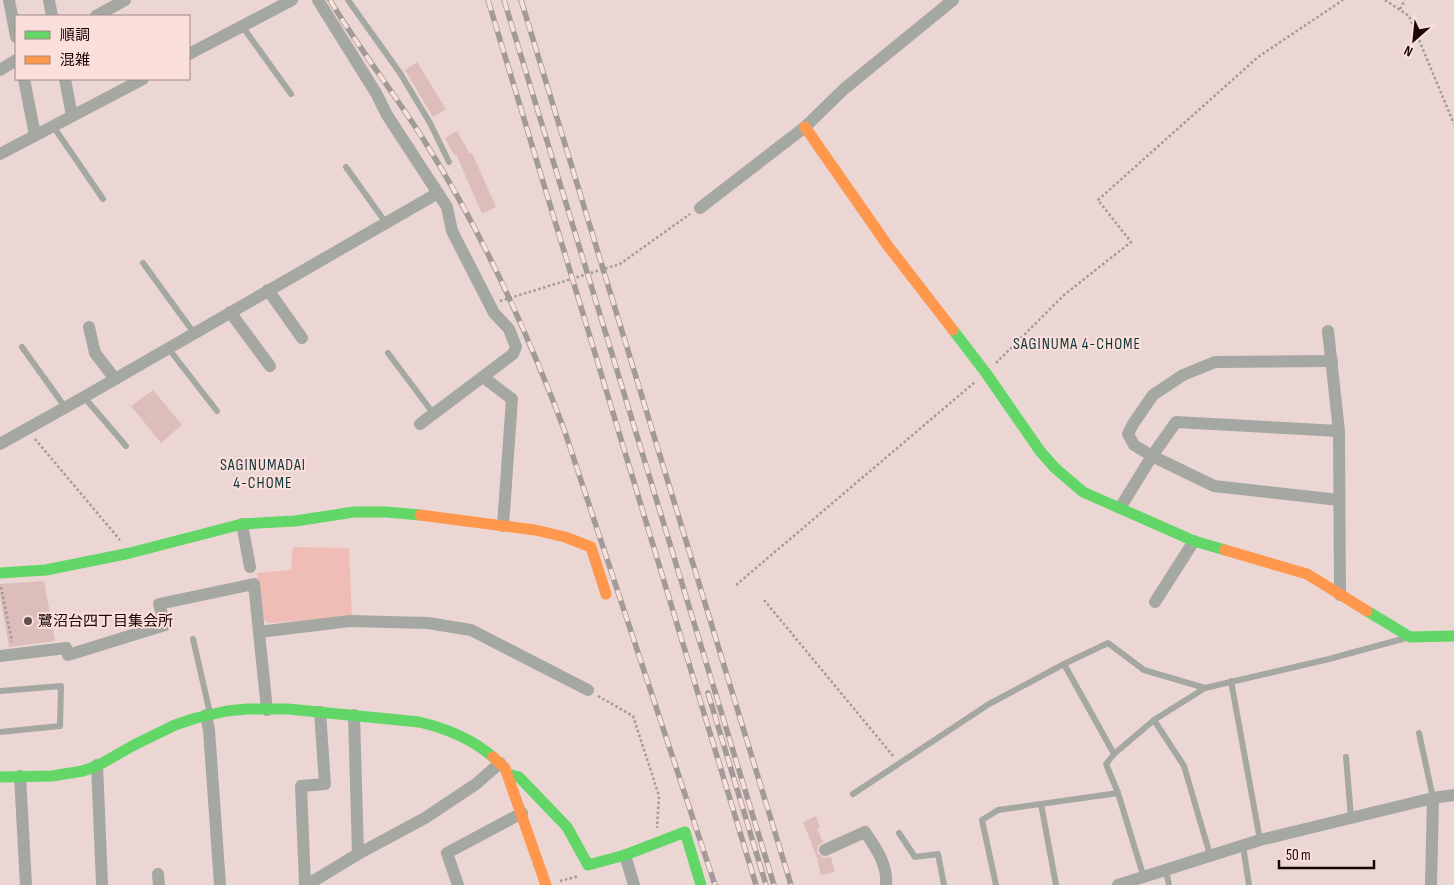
<svg xmlns="http://www.w3.org/2000/svg" width="1454" height="885" font-family="'Sofia Sans Condensed','Noto Sans JP',sans-serif">
	<rect width="100%" height="100%" fill="#ecd6d4"/>
	<!-- green -->
	<path fill="#f0bcb6" d="M293,547L349,548L352,617L268,623L263,619L257,573L291,570Z"/>
	<!-- building -->
	<g fill="#ddbdba">
		<path d="M417,62L446,109L433,117L405,70Z"/>
		<path d="M457,131L470,154L472,153L496,207L482,214L456,154L454,155L445,138Z"/>
		<path d="M153,390L182,425L161,443L131,406Z"/>
		<path d="M44,581L55,641L9,647L0,596V584Z"/>
		<path d="M816,816L820,827L817,828L823,842L818,846L817,853L824,858L831,857L835,872L821,875L817,860H818L803,822Z"/>
	</g>
	<g fill="none" stroke-linecap="round" stroke-linejoin="round">
		<!-- path -->
		<g stroke="#a09b98" stroke-width="2.5" stroke-dasharray="2.5 2.5" stroke-linecap="butt">
			<path d="M1385,0L1409,16L1454,124"/>
			<path d="M1400,9L1405,0"/>
			<path d="M500,301L620,264L690,214"/>
			<path d="M996,363L1064,295L1131,242L1098,200L1258,57L1343,0"/>
			<path d="M35,439L120,540"/>
			<path d="M736,585L975,382"/>
			<path d="M1,587L12,642"/>
			<path d="M764,600L894,757"/>
			<path d="M598,696L633,716L659,796L657,828"/>
			<path d="M560,881L579,876"/>
		</g>
		<!-- lane -->
		<g stroke="#a5a8a2" stroke-width="6">
			<path d="M348,0L400,73L430,123L449,162"/>
			<path d="M242,26L291,94"/>
			<path d="M53,126L103,199"/>
			<path d="M346,167L386,223"/>
			<path d="M143,263L194,333"/>
			<path d="M22,347L65,407"/>
			<path d="M168,348L217,411"/>
			<path d="M388,353L433,413"/>
			<path d="M84,397L126,446"/>
			<path d="M193,639L210,713"/>
			<path d="M1064,664L1114,754"/>
			<path d="M1231,681L1260,840"/>
			<path d="M0,691L61,686L60,726L0,732"/>
			<path d="M1154,720L1184,766L1210,855"/>
			<path d="M1419,733L1433,798"/>
			<path d="M1346,757L1351,817"/>
			<path d="M853,794L989,704L1064,664L1108,643L1144,670L1205,688"/>
			<path d="M1041,804L1056,885"/>
			<path d="M899,833L915,857L938,854L944,885"/>
			<path d="M1243,846L1249,885"/>
			<path d="M1166,871L1169,885"/>
			<path d="M1144,878L1118,793L1106,764L1114,754L1154,720L1205,688L1329,659L1406,638"/>
			<path d="M996,885L982,820L998,810L1118,793"/>
		</g>
		<!-- street -->
		<g stroke="#a5a8a2" stroke-width="12">
			<path d="M9,0L16,37"/>
			<path d="M49,0L52,16"/>
			<path d="M318,0L376,93L387,115L447,207L452,231L494,313L509,329L516,347L513,354L420,424"/>
			<path d="M96,16L125,0"/>
			<path d="M189,54L292,0"/>
			<path d="M0,70L16,60"/>
			<path d="M24,79L35,135"/>
			<path d="M65,79L72,116"/>
			<path d="M0,154L143,79"/>
			<path d="M700,208L805,127L844,89L953,0"/>
			<path d="M268,290L302,338"/>
			<path d="M230,312L270,366"/>
			<path d="M89,327L95,353L115,379"/>
			<path d="M1328,331L1339,431L1340,595"/>
			<path d="M1332,361L1215,362L1183,375L1153,395L1133,424L1128,434L1134,445L1152,456L1214,486L1339,500"/>
			<path d="M483,377L512,399L503,526"/>
			<path d="M0,444L84,397L438,193"/>
			<path d="M1120,508L1152,456L1176,422L1339,431"/>
			<path d="M242,524L250,567"/>
			<path d="M1155,602L1194,541"/>
			<path d="M259,632L350,621L428,623L471,630L588,690"/>
			<path d="M0,656L66,648L68,655L165,625L159,604L254,584L267,710"/>
			<path d="M206,715L209,730L220,885"/>
			<path d="M354,715L358,854"/>
			<path d="M97,765L102,885"/>
			<path d="M20,776L26,885"/>
			<path d="M825,850L865,832C876,848 888,865 886,885"/>
			<path d="M625,855L634,885"/>
			<path d="M158,874L159,885"/>
			<path d="M305,885L301,786L325,784L320,712"/>
			<path d="M307,885L358,854L425,818L476,784L500,763"/>
			<path d="M458,885L447,853L522,813"/>
			<path d="M1118,885L1260,840L1433,798L1454,795"/>
			<path d="M1431,885L1433,798"/>
		</g>
		<!-- fast -->
		<g stroke="#63d668" stroke-width="11">
			<path d="M953,330L986,373L1040,451L1055,468L1083,492L1194,541L1225,550"/>
			<path d="M0,573L46,570L130,553L242,524L295,521L354,512H386L420,515"/>
			<path d="M1367,611L1410,637L1454,636"/>
			<path d="M508,774L519,777L567,827L588,865L625,855L685,832L701,885"/>
			<path d="M0,777L52,776L83,771L99,765L134,745L175,725L196,718L227,711L247,709H288L419,722C445,728 472,739 493,757"/>
		</g>
		<!-- slow -->
		<g stroke="#ff974d" stroke-width="11">
			<path d="M805,127L888,246L953,330"/>
			<path d="M420,515L535,530L565,537L591,547L606,594"/>
			<path d="M1225,550L1307,574L1367,611"/>
			<path d="M493,757L505,768L546,885"/>
		</g>
		<!-- rail casing -->
		<g stroke="#a19a97" stroke-width="5.5">
			<g id="rail">
				<path d="M330,0C359,49 395,94 425,142C482,232 526,329 564,429L715,885"/>
				<path d="M488,0L756,885"/>
				<path d="M504,0L774,885"/>
				<path d="M521,0L791,885"/>
				<path d="M708,693L766,885"/>
			</g>
		</g>
		<!-- rail -->
		<use href="#rail" stroke="#fadfdb" stroke-width="4" stroke-dasharray="11" stroke-linecap="butt"/>
	</g>
	<!-- markers -->
	<circle fill="#634e4d" stroke="#fadfdb" stroke-width="2" cx="28" cy="621" r="5"/>
	<g text-anchor="middle" dominant-baseline="central" stroke-width="4" stroke-linejoin="round" paint-order="stroke">
		<!-- poi labels -->
		<g font-size="15" fill="#190504" stroke="#fadfdb" text-anchor="start">
			<text x="38" y="621">鷺沼台四丁目集会所</text>
		</g>
		<!-- neighbourhood labels -->
		<g font-size="16" letter-spacing="1" fill="#123539" stroke="#fadfdb">
			<text x="1077" y="344">SAGINUMA 4-CHOME</text>
			<text x="263" y="465">SAGINUMADAI<tspan x="263" dy="18">4-CHOME</tspan></text>
		</g>
	</g>
	<!-- legend -->
	<rect x="15" y="15" width="175" height="65" fill="#fadfdb" stroke="#a08885"/>
	<rect x="25" y="31" width="25" height="8" fill="#63d668" stroke="#a08885"/>
	<text x="60" y="40" font-size="15" fill="#190504">順調</text>
	<rect x="25" y="56" width="25" height="8" fill="#ff974d" stroke="#a08885"/>
	<text x="60" y="65" font-size="15" fill="#190504">混雑</text>
	<!-- north arrow -->
	<g transform="translate(1414 40) rotate(207)" stroke="#fadfdb" stroke-width="4" paint-order="stroke">
	<path d="M0-4L9 19L0 12L-9 19Z" fill="#190504"/>
	<text y="-8" font-size="14" font-weight="bold" text-anchor="middle" fill="#190504">N</text>
	</g>
	<!-- scale -->
	<path d="M1279 860v8h95v-8" fill="none" stroke="#190504" stroke-width="2.5"/>
	<text x="1286" y="860" font-size="15" fill="#190504" stroke="#fadfdb" stroke-width="4" paint-order="stroke">50 m</text>
</svg>
